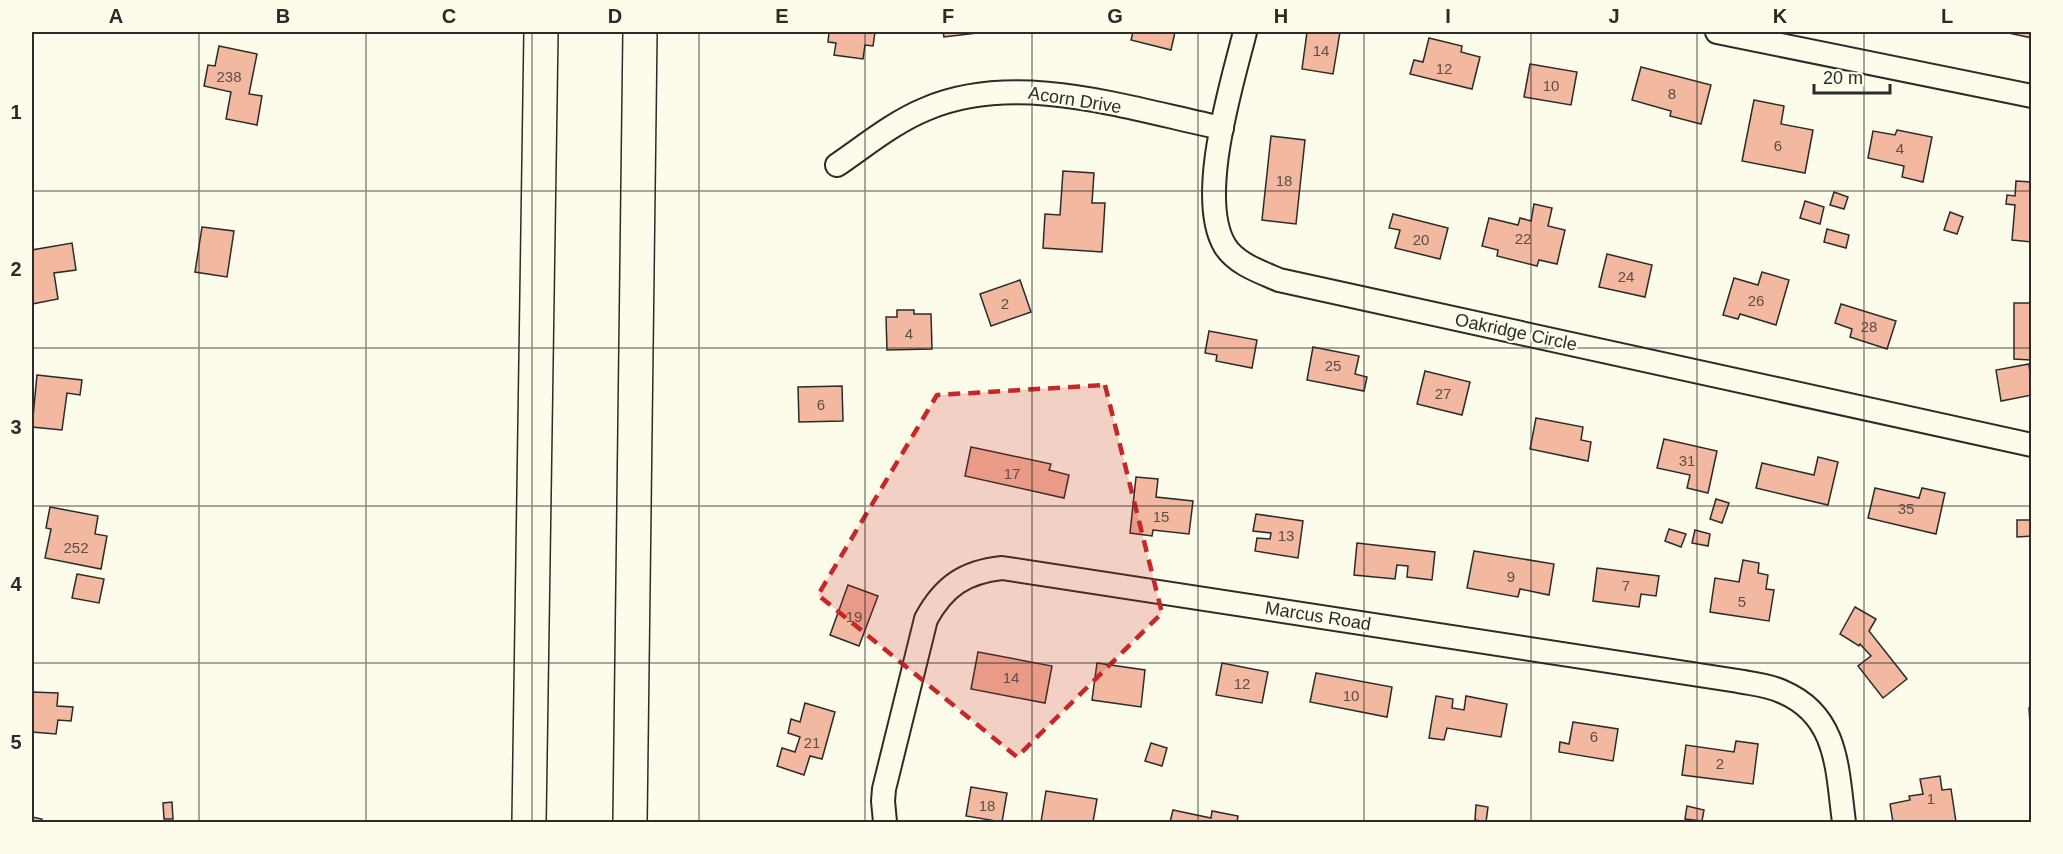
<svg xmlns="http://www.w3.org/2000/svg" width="2063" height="854" font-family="Helvetica,sans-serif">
	<rect width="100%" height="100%" fill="#fdfbea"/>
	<!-- building -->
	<g fill="#f2b8a0" stroke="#2b2b2b" stroke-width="1.5">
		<path d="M829,32H875L873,46L865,45L863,59L834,55L836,43L828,42Z"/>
		<path d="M943,32H986L944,37Z"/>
		<path d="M1133,32H1175L1171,50L1131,40Z"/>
		<path d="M1307,32H1340L1333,74L1302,69Z"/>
		<path d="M2004,32H2032V38Z"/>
		<path d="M1429,38L1462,46L1461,52L1480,57L1472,89L1410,74L1414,60L1423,62Z"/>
		<path d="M219,46L257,54L249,94L262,96L257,125L226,119L231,92L204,86L208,65L215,66Z"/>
		<path d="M1530,64L1577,72L1571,105L1524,97Z"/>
		<path d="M1641,67L1711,85L1701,124L1670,116L1671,111L1632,100Z"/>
		<path d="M1754,100L1784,106L1781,124L1813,130L1805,173L1742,161Z"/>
		<path d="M1897,130L1932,137L1923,182L1902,177L1904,166L1868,158L1873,131L1895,135Z"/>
		<path d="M1271,136L1305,140L1296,224L1262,220Z"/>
		<path d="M1063,171L1094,173L1092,203H1105L1102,252L1043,248L1045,214L1060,215Z"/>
		<path d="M2016,181L2031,182L2032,242L2012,240L2015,205L2006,204L2007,195L2015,196Z"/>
		<path d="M1834,192L1848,197L1844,209L1830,205Z"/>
		<path d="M1805,201L1824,207L1820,224L1800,218Z"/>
		<path d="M1534,204L1552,208L1548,226L1565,230L1557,264L1539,260L1537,266L1497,256L1498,250L1482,246L1489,218L1518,225L1520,218L1531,221Z"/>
		<path d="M1950,212L1963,217L1957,234L1944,230Z"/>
		<path d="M1393,214L1448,228L1440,259L1395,248L1400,230L1389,228Z"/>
		<path d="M202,227L234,231L227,277L195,272Z"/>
		<path d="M1827,229L1849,235L1846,248L1824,242Z"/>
		<path d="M72,243L76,270L54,273L58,299L32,304V250Z"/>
		<path d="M1607,254L1652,265L1645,297L1599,287Z"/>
		<path d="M1762,272L1789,280L1776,325L1740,314L1738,319L1723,315L1734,278L1758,285Z"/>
		<path d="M1020,280L1031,312L991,326L980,294Z"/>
		<path d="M2014,303H2032L2030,360L2014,359Z"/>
		<path d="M1841,304L1896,321L1887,349L1850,337L1852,329L1835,323Z"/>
		<path d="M897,310H914V314H931L932,349L887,350L886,317H897Z"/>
		<path d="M1209,331L1257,340L1252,368L1216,361L1217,355L1205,353Z"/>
		<path d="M1313,347L1359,356L1355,374L1367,377L1364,391L1307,380Z"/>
		<path d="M2029,364L2032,395L2001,401L1996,370Z"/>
		<path d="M1425,371L1470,382L1462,415L1417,404Z"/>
		<path d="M37,375L82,380L80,395L67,393L62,430L32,427Z"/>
		<path d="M842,386L843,421L799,422L798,387Z"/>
		<path d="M1536,418L1583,427L1581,440L1591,442L1588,461L1530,449Z"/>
		<path d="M1664,439L1717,451L1708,493L1687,488L1690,475L1657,468Z"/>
		<path d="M971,447L1051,464L1049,470L1069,475L1064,498L965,476Z"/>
		<path d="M1818,457L1838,462L1828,505L1756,488L1762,463L1814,475Z"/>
		<path d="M1136,477L1158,479L1156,497L1193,501L1189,534L1153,530L1152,536L1130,533Z"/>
		<path d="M1875,488L1919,498L1922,488L1945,493L1936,534L1868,518Z"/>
		<path d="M1716,499L1729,503L1722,523L1710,519Z"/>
		<path d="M50,507L98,516L95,534L107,536L101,569L45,558L51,529L46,528Z"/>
		<path d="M1256,514L1303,521L1298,558L1255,551L1257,538L1270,539L1271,533L1253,531Z"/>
		<path d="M2017,520H2032V536L2017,537Z"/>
		<path d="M1669,529L1686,534L1681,547L1665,541Z"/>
		<path d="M1695,530L1710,534L1708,546L1692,543Z"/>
		<path d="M1357,543L1435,552L1432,580L1407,577L1408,566L1397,565L1395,579L1354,575Z"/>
		<path d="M1474,551L1554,564L1549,595L1520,589L1518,597L1467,588Z"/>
		<path d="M1743,560L1759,563L1758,573L1768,575L1766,589L1774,590L1769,621L1710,612L1715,578L1739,582Z"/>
		<path d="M1597,568L1659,576L1656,596L1641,594L1639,607L1593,601Z"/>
		<path d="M77,574L104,579L99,603L72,598Z"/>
		<path d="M848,585L878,596L859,646L830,635Z"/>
		<path d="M1855,607L1876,619L1869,631L1907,679L1883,698L1858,666L1871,656L1860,644L1859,646L1840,634Z"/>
		<path d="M978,652L1052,666L1045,703L971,689Z"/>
		<path d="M1097,663L1145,670L1141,707L1092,700Z"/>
		<path d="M1222,663L1268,672L1262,703L1216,695Z"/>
		<path d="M1316,673L1392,687L1387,717L1310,702Z"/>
		<path d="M32,692L58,693L57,706L73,707L71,721L58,720L56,734L32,732Z"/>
		<path d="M1436,696L1453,699L1452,708L1464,710L1466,696L1507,704L1501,737L1447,728L1444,740L1429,738Z"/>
		<path d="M805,703L835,712L822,759L810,756L804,775L777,766L782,748L795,752L800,737L788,733L791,719L800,722Z"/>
		<path d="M2029,708H2032V724H2030Z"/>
		<path d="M1573,722L1618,729L1613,761L1559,752L1560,742L1569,744Z"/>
		<path d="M1736,741L1758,744L1753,784L1682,775L1686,745L1734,752Z"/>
		<path d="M1151,743L1167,748L1162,766L1145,761Z"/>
		<path d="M1940,776L1942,790L1951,789L1956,822H1893L1890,804L1910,800L1909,796L1923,794L1920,779Z"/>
		<path d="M971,787L1007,793L1002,822L966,816Z"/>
		<path d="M1046,791L1097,799L1093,822H1041Z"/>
		<path d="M172,802L173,819H164L163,803Z"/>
		<path d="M1476,805L1488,807L1486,822L1475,820Z"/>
		<path d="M1687,806L1704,810L1702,821L1685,819Z"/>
		<path d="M1173,810L1211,818L1212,811L1238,816L1237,822H1170Z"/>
		<path d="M32,817L42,819L41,822H32Z"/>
	</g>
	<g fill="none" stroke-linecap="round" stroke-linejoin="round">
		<!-- street casing -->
		<g stroke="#2b2b2b" stroke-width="26">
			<g id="street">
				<path d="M1245,32C1232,84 1196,198 1225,246C1236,264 1261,272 1279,280L2032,445"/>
				<path d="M1717,32L2032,96"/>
				<path d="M837,165C865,146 894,122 926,109C1017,70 1130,109 1222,128"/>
				<path d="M885,822L883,801L884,789L926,619C944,586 965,572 1002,568L1738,681C1753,684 1769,685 1783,692C1839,716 1837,771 1844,822"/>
			</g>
		</g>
		<!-- highway casing -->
		<g stroke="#2b2b2b" stroke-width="36">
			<g id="highway">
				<path d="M529,822L541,32"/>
				<path d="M630,822L640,32"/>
			</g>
		</g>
		<!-- street -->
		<use href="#street" stroke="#fdfbea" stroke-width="22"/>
		<!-- highway -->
		<use href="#highway" stroke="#fdfbea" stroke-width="33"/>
	</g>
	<!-- marked area -->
	<path fill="#c62828" fill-opacity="0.2" stroke="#c62828" stroke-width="4.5" stroke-dasharray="12 8" stroke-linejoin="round" d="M1105,385L1162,613L1017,757L818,595L937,395Z"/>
	<!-- grid -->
	<path fill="none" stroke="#2b2b2b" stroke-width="1.5" stroke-opacity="0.55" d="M199,32V822M366,32V822M532,32V822M699,32V822M865,32V822M1032,32V822M1198,32V822M1364,32V822M1531,32V822M1697,32V822M1864,32V822M32,191H2032M32,348H2032M32,506H2032M32,663H2032"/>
	<g text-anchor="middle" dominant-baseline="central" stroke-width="4.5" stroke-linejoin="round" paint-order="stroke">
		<!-- number labels -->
		<g font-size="15" fill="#5d4e48">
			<text x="1321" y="50">14</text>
			<text x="1444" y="68">12</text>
			<text x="229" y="76">238</text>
			<text x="1551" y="85">10</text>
			<text x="1672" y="93">8</text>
			<text x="1778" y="145">6</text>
			<text x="1900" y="148">4</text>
			<text x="1284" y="180">18</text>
			<text x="1523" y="238">22</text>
			<text x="1421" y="239">20</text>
			<text x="1626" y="276">24</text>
			<text x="1756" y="300">26</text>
			<text x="1005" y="303">2</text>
			<text x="1869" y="326">28</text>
			<text x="909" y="333">4</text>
			<text x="1333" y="365">25</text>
			<text x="1443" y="393">27</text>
			<text x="821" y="404">6</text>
			<text x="1687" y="460">31</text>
			<text x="1012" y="473">17</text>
			<text x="1906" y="508">35</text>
			<text x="1161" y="516">15</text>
			<text x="1286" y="535">13</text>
			<text x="76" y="547">252</text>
			<text x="1511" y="576">9</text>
			<text x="1626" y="585">7</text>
			<text x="1742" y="601">5</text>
			<text x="854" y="616">19</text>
			<text x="1011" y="677">14</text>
			<text x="1242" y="683">12</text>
			<text x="1351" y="695">10</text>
			<text x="1594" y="736">6</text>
			<text x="812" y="742">21</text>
			<text x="1720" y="763">2</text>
			<text x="1931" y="798">1</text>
			<text x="987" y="805">18</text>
		</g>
		<!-- street labels -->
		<g font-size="18" fill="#2b2b2b" stroke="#fdfbea">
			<text transform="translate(1075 100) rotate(9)">Acorn Drive</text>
			<text transform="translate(1516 332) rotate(12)">Oakridge Circle</text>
			<text transform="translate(1318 616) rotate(9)">Marcus Road</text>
		</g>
	</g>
	<!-- border -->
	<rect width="2063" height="854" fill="none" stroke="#fdfbea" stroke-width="66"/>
	<!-- scale -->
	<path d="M1814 84v9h76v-9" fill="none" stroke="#2b2b2b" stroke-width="3"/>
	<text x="1823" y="84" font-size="18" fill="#2b2b2b" stroke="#fdfbea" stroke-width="4.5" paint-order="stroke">20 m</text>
	<rect x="33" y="33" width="1997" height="788" fill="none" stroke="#2b2b2b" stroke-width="2"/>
	<g font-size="20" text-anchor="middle" font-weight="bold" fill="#2b2b2b">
		<text x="116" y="23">A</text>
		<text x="283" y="23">B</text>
		<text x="449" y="23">C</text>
		<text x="615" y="23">D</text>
		<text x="782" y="23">E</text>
		<text x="948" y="23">F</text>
		<text x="1115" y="23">G</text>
		<text x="1281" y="23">H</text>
		<text x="1448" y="23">I</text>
		<text x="1614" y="23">J</text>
		<text x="1780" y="23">K</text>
		<text x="1947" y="23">L</text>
		<text x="16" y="119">1</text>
		<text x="16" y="276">2</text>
		<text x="16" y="434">3</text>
		<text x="16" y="591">4</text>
		<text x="16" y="749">5</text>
	</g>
</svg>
